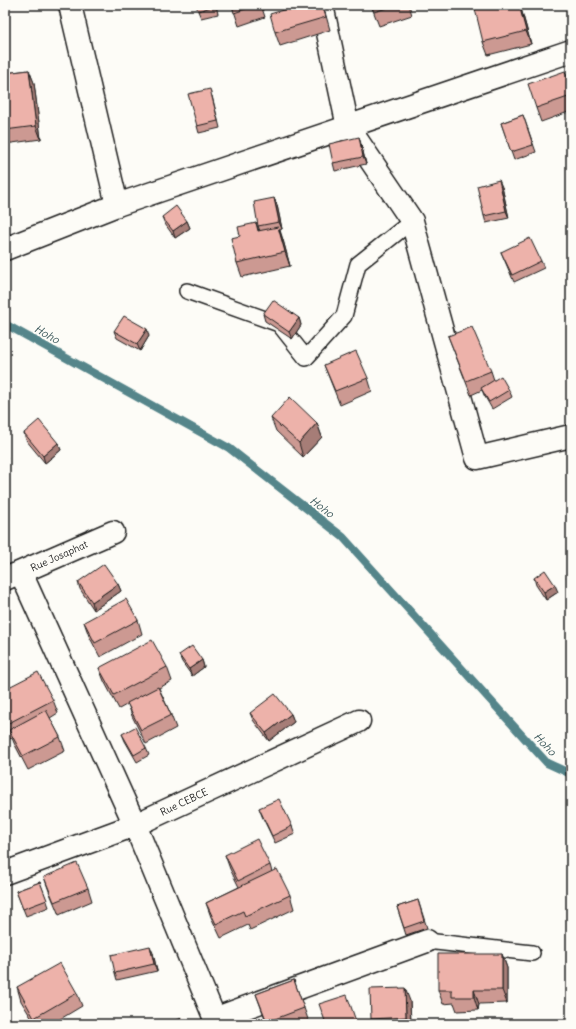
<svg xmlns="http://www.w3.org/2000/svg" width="576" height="1029" font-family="Delius,sans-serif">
	<rect width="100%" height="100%" fill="#fdfcf7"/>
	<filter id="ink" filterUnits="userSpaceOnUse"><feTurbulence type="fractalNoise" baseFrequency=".025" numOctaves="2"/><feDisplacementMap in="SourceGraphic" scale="8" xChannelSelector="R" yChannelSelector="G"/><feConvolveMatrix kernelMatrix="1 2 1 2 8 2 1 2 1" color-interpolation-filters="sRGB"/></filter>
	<g filter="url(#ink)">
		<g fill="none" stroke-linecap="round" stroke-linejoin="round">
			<!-- stream -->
			<path stroke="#54858a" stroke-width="8" d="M5,324L229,448L343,537L547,763L571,774"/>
			<!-- service casing -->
			<g stroke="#1c1c1c" stroke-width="18">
				<g id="service">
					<path d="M187,291L279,324L306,358L344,316L358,264L412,221"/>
					<path d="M427,941L532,953"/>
				</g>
			</g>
			<!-- minor casing -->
			<g stroke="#1c1c1c" stroke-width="25">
				<g id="minor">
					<path d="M70,5L117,205"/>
					<path d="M322,5L348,127L412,221L477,458L571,436"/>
					<path d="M5,249L117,205L571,51"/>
					<path d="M21,573L135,825L217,1024"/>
					<path d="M5,579L113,532"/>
					<path d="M5,873L135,825L359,721"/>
					<path d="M214,1019L427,941"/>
				</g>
			</g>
			<!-- service -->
			<use href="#service" stroke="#fdfcf7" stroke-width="15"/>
			<!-- minor -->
			<use href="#minor" stroke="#fdfcf7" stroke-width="22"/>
		</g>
		<!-- wall -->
		<g fill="#cc9992" stroke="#1c1c1c">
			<path d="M216,5L218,14L201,18L198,11Z"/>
			<path d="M232,5H261L265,17L239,26Z"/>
			<path d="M299,5H323L330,30L280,46L275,32Z"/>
			<path d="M371,5H409L412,15L379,26Z"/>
			<path d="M520,5L531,44L488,55L483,42Z"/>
			<path d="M29,70L34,83L41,139L5,144V73Z"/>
			<path d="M571,88V111L541,122L536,108Z"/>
			<path d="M212,96L220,128L199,133L197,126Z"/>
			<path d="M523,115L536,152L514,160L501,123Z"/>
			<path d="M361,144L366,164L335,171L333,163Z"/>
			<path d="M502,187L509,218L486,223L484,216Z"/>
			<path d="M274,198L277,205L282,229L280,230L283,240L290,266L242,277L237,263L240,236L256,223L259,231H260L258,226Z"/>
			<path d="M162,217L187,221L190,228L175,238L165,224Z"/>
			<path d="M501,252L541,261L544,268L514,282L504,259Z"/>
			<path d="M263,314L299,318L301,325L292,339L265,321Z"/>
			<path d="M114,331L149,336L140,351L117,338Z"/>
			<path d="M448,336L491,371L494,380L509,390L512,397L492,409L484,395L482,390L471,395Z"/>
			<path d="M324,365L368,378L372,391L340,405Z"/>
			<path d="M271,418L317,423L322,437L303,457L276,431Z"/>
			<path d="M24,433L58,443L61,450L45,463L26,440Z"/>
			<path d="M571,574V589L567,577Z"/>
			<path d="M534,578L558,592L546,600L536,585Z"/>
			<path d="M78,582L118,584L121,591L94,610L80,589Z"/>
			<path d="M138,620L142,634L100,657L89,636L84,622Z"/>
			<path d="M179,655L202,660L204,667L192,676L182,662Z"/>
			<path d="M167,667L172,681L159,688L171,715L176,728L146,744L132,716L128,704L119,709L104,681L99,668Z"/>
			<path d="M5,689L53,700L58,713L50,718L60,737L65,751L28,770L14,743L12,738L7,740L5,736Z"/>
			<path d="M250,713L291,714L294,722L269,741L253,720Z"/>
			<path d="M122,734L146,748L149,755L137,762L125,741Z"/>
			<path d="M259,808L292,826L295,834L275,843L262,816Z"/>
			<path d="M225,855L270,865L272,872L290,895L294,909L250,930L248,925L221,938L211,917L206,903L239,887L230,869Z"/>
			<path d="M44,877L88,888L92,901L59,915L49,891Z"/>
			<path d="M40,882L49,907L26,916L16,891Z"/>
			<path d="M418,900L427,928L406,935L397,907Z"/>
			<path d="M153,953L157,971L117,980L115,973Z"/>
			<path d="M502,954L507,968V1003L479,1004L478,1010L457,1011L454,1003L443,1004L438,990Z"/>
			<path d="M294,980L309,1022L303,1024H267L256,994Z"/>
			<path d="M17,987L77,993L82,1006L52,1024H35L21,1001Z"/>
			<path d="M410,1001L411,1024H373L371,1019Z"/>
		</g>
		<!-- shaded-wall -->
		<g fill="#a67d77" stroke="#1c1c1c">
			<path d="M519,5H520L531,44L526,31Z"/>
			<path d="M29,70L34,83L41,139L36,126Z"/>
			<path d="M359,137L361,144L366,164L363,157Z"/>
			<path d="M499,180L502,187L509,218L506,211Z"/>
			<path d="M274,198L277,205L282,229L279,222Z"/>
			<path d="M187,221L190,228L175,238L173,231Z"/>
			<path d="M278,227L283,240L290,266L285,252Z"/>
			<path d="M299,318L301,325L292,339L289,332Z"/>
			<path d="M147,329L149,336L140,351L137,344Z"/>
			<path d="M317,423L322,437L303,457L299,443Z"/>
			<path d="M58,443L61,450L45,463L43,456Z"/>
			<path d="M5,452L7,458L5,460Z"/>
			<path d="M118,584L121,591L94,610L92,602Z"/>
			<path d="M555,585L558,592L546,600L544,592Z"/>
			<path d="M202,660L204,667L192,676L189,669Z"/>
			<path d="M291,714L294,722L269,741L266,733Z"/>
			<path d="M150,946L153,953L157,971L154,964Z"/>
			<path d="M502,954L507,968V1003L502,990Z"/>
			<path d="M405,988L410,1001L411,1024H409L406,1017Z"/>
			<path d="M474,990L479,1004L478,1010L474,997Z"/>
		</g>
		<!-- building -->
		<g fill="#edb2aa" stroke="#1c1c1c">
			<path d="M196,5H215V6L198,11Z"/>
			<path d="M232,5H257L234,13Z"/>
			<path d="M299,5H322L326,17L275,32L270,14Z"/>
			<path d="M371,5H396L374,12Z"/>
			<path d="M474,5H519L526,31L483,42Z"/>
			<path d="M29,70L36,126L5,130V73Z"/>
			<path d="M565,71L571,89V96L536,108L528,84Z"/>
			<path d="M210,89L218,121L197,126L188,94Z"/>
			<path d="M523,115L533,145L511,152L501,123Z"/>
			<path d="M569,133H571V144Z"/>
			<path d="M359,137L363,157L333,163L329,144Z"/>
			<path d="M499,180L506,211L484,216L477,186Z"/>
			<path d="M274,198L279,222L258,226L254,202Z"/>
			<path d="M176,206L187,221L173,231L162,217Z"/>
			<path d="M256,223L258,231L278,227L285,252L237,263L231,238L240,236L238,227Z"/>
			<path d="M530,238L541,261L512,275L501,252Z"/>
			<path d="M273,300L299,318L289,332L263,314Z"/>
			<path d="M124,316L147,329L137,344L114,331Z"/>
			<path d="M472,327L491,371L466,381L448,336Z"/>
			<path d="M356,351L368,378L335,391L324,365Z"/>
			<path d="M501,376L509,390L489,402L481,388Z"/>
			<path d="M290,397L317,423L299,443L271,418Z"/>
			<path d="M39,420L58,443L43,456L24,433Z"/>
			<path d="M104,564L118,584L92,602L78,582Z"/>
			<path d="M545,570L555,585L544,592L534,578Z"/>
			<path d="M571,574V585L567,577Z"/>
			<path d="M126,599L138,620L95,643L84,622Z"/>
			<path d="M152,640L167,667L114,695L99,668Z"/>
			<path d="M192,646L202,660L189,669L179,655Z"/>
			<path d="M38,672L53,700L5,725V689Z"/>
			<path d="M158,687L171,715L141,730L127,703Z"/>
			<path d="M275,694L291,714L266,733L250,713Z"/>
			<path d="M46,710L60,737L23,756L9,730Z"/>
			<path d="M135,727L146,748L134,755L122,734Z"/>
			<path d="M279,799L292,826L272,836L259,808Z"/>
			<path d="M257,839L270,865L238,881L225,855Z"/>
			<path d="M77,863L88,888L54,902L44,877Z"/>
			<path d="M277,869L290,895L245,916L243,911L216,924L206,903Z"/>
			<path d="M40,882L47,900L23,909L16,891Z"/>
			<path d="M418,900L424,921L404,928L397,907Z"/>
			<path d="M150,946L154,964L115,973L111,955Z"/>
			<path d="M438,954H502V990H474V997H452V990H438Z"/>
			<path d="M60,963L77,993L34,1018L17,987Z"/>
			<path d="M294,980L304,1008L267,1022L256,994Z"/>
			<path d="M405,988L406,1017L371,1019L370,989Z"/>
			<path d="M347,995L357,1024H326L319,1004Z"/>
			<path d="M182,1018L184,1024H167Z"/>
		</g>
	</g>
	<g text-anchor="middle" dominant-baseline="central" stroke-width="3.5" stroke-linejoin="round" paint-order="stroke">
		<!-- street labels -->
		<g font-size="10" fill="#1c1c1c" stroke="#fdfcf7">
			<text transform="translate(59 556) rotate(-24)">Rue Josaphat</text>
			<text transform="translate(184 802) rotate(-25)">Rue CEBCE</text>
		</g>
		<!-- water labels -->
		<g font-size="11" font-style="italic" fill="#3d595c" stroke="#fdfcf7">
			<text transform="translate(47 334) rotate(29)">Hoho</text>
			<text transform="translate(322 507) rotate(38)">Hoho</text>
			<text transform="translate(545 744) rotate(46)">Hoho</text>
		</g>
	</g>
	<!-- margin -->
	<rect width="576" height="1029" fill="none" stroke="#fdfcf7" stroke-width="20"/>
	<rect x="10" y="10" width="556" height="1009" fill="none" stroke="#1c1c1c" stroke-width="1.5" filter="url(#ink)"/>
</svg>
